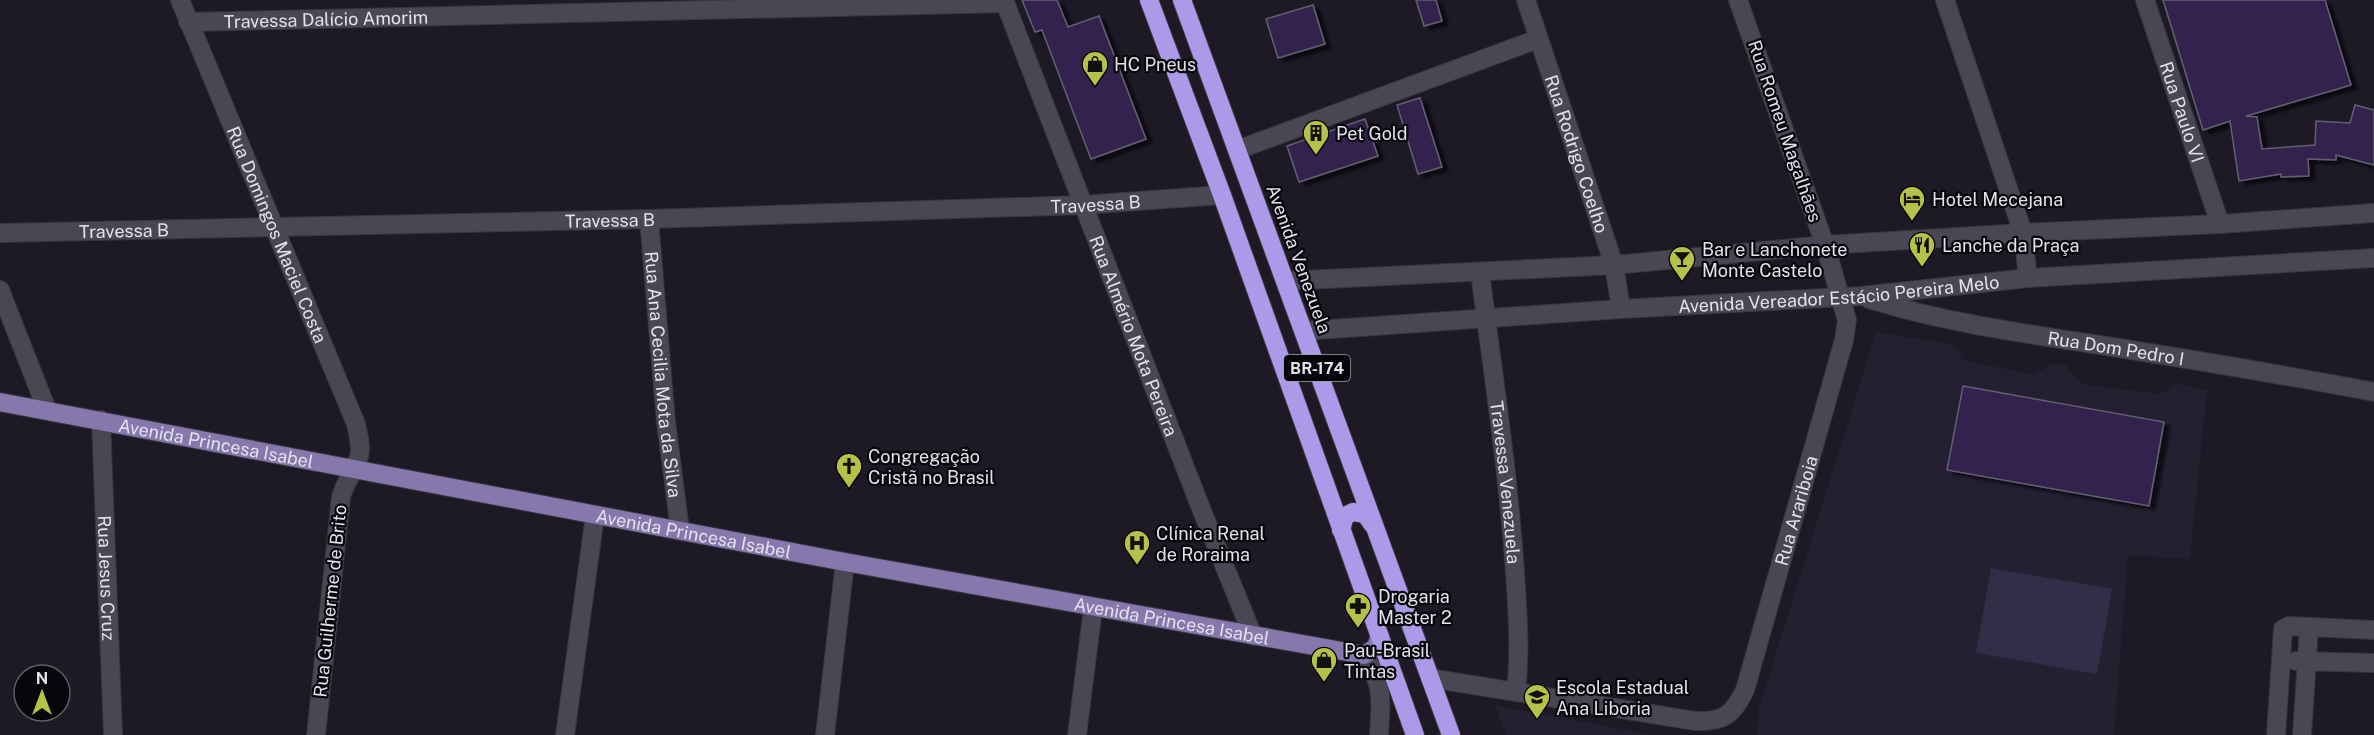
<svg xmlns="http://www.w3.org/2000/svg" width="2374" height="735" font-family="'Public Sans',sans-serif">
	<defs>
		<filter id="shadow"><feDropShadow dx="6" dy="4" stdDeviation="1.5" flood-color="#0009"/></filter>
	</defs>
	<rect width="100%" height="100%" fill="#1d1a26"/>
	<!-- built -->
	<g fill="#242032">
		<path d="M1876,332L1952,344L1963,360L2034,375L2050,364L2066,365L2081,384L2160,394L2177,384L2207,390L2190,559L2128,555L2114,735H1757L1759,708Z"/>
		<path d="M1495,705L1653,735H1506Z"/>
	</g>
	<!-- green -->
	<path fill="#342d48" d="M1991,568L2112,589L2097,674L1976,653Z"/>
	<!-- building -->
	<g fill="#30244e" stroke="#625f6e" stroke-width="1.5" filter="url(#shadow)">
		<path d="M1022,0H1057L1068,27L1099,16L1146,139L1091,159L1042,30L1035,32Z"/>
		<path d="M1416,0H1436L1442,21L1424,26Z"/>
		<path d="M2163,0H2325L2351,85L2246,116L2257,117L2262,149L2315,145L2316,121L2350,123L2355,105L2374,110V165L2336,155V160L2308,159L2309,176L2281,177V174L2239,181L2230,121L2203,130Z"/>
		<path d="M1313,5L1325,44L1278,58L1266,19Z"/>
		<path d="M1420,98L1442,167L1418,174L1397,105Z"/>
		<path d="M1365,119L1378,156L1299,182L1287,146Z"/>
		<path d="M1963,386L2164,422L2149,506L1947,470Z"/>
	</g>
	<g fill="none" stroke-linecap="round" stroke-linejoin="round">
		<!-- minor casing -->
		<g stroke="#37353f" stroke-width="20">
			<g id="minor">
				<path id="s1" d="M180,0L356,424C358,435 362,446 359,457C355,470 345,482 341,497L316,735"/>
				<path id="s2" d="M1004,0L1202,511L1253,636"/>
				<path id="s3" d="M1526,0L1614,265L1621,309"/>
				<path d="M1945,0L2023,233L2028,278"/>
				<path id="s4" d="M2145,0L2220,224"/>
				<path id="s5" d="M188,22L1005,3"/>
				<path d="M1237,150L1538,39"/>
				<path id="s6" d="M649,219L666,422L680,530"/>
				<path id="s7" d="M0,233L649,219L1082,205L1222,195"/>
				<path id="s8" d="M1480,272C1492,367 1507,463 1514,559C1517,602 1521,648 1516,692"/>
				<path d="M1285,281L1614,265L1825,245L2023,233L2220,224L2374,213"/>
				<path d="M0,290L47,410"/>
				<path id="s9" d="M1869,299C1939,321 2014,332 2087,343C2183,358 2279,374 2374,392"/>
				<path id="s10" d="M1303,331L1621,309L1861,296L2028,278L2374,258"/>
				<path id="s11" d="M101,420L113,735"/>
				<path d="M1364,655C1384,685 1381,700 1379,735"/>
				<path d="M2296,661L2374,663"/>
				<path id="s12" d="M1430,678L1695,721C1725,722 1732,715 1745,690L1844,340L1847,320L1825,245L1738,0"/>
				<path d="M565,735L595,515"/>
				<path d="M825,735L845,562"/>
				<path d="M1077,735L1093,608"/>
				<path d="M2276,735L2283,629L2289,626L2374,630"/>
				<path d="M2302,735L2309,627"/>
			</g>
		</g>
		<!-- major casing -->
		<g stroke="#37353f" stroke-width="20">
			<g id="major">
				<path id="s13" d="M0,402L845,562L1364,655L1375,648L1380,637"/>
			</g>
		</g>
		<!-- highway casing -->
		<g stroke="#37353f" stroke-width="20">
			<g id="highway">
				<path d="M1149,0L1222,195L1415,735"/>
				<path d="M1182,0L1451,735"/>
				<path d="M1341,530L1345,516L1353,512L1365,514L1373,525"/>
			</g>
		</g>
		<!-- minor -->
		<use href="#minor" stroke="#4a4755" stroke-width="18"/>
		<!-- major -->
		<use href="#major" stroke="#8578ad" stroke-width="18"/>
		<!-- highway -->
		<use href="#highway" stroke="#ac99e7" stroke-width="18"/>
	</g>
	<!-- icons -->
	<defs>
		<g id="shop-pin" transform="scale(1.35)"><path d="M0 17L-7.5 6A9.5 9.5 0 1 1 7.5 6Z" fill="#b5c249" stroke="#07060b"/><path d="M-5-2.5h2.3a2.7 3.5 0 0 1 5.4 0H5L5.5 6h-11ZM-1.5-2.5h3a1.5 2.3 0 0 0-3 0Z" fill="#111"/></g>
		<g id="building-pin" transform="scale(1.35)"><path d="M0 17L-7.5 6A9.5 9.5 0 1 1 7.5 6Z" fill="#b5c249" stroke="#07060b"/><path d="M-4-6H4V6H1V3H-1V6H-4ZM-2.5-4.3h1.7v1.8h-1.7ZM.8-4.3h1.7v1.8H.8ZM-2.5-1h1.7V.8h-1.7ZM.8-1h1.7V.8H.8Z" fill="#111"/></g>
		<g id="hotel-pin" transform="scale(1.35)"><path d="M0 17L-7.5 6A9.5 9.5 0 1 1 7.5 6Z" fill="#b5c249" stroke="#07060b"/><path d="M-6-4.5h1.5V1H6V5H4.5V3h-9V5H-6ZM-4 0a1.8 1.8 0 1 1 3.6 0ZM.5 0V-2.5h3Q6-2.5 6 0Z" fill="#111"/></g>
		<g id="restaurant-pin" transform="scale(1.35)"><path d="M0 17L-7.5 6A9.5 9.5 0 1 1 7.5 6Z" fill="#b5c249" stroke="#07060b"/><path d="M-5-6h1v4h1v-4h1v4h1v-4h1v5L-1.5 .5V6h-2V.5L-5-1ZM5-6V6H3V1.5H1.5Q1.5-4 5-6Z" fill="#111"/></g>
		<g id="bar-pin" transform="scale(1.35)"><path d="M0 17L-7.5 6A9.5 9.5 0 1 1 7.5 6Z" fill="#b5c249" stroke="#07060b"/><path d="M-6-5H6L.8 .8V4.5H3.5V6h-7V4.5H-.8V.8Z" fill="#111"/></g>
		<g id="church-pin" transform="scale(1.35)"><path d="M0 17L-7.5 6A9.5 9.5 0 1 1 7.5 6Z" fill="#b5c249" stroke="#07060b"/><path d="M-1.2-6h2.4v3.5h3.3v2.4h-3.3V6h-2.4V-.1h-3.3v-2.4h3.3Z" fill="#111"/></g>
		<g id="hospital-pin" transform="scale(1.35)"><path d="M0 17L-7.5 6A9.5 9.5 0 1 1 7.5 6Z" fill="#b5c249" stroke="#07060b"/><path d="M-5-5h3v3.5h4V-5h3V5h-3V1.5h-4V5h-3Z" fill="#111"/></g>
		<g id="pharmacy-pin" transform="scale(1.35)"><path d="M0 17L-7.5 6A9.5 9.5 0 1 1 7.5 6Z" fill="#b5c249" stroke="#07060b"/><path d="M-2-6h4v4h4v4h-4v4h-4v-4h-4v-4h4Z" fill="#111"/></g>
		<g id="school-pin" transform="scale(1.35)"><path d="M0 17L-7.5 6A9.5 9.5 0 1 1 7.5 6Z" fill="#b5c249" stroke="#07060b"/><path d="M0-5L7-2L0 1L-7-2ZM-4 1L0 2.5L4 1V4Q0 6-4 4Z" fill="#111"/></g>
	</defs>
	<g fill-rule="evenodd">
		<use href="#shop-pin" x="1095" y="64"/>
		<use href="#building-pin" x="1316" y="133"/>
		<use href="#hotel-pin" x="1912" y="199"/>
		<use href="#restaurant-pin" x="1922" y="245"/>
		<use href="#bar-pin" x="1682" y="259"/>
		<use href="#church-pin" x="849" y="466"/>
		<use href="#hospital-pin" x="1137" y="543"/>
		<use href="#pharmacy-pin" x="1358" y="606"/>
		<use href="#shop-pin" x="1324" y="660"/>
		<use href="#school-pin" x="1537" y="697"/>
	</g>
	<g text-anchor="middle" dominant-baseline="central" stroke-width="4.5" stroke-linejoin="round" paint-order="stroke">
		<!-- shield labels -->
		<rect fill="#07060b" stroke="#a19fa7" stroke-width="1.5" x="1284" y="355" width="66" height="26" rx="4.5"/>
		<g font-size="16" font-weight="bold" fill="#e3e1ea">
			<text x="1317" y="368">BR-174</text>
		</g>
		<!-- street labels -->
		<g font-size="18" fill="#e3e1ea" stroke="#07060b">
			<text stroke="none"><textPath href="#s5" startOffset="138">Travessa Dalício Amorim</textPath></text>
			<text stroke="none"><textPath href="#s4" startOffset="118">Rua Paulo VI</textPath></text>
			<text transform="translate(1785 131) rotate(71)">Rua Romeu Magalhães</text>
			<text stroke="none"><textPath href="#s3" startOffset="162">Rua Rodrigo Coelho</textPath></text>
			<text stroke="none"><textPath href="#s7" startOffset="1096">Travessa B</textPath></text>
			<text stroke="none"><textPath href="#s7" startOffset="610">Travessa B</textPath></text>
			<text stroke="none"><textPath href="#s7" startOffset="124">Travessa B</textPath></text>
			<text stroke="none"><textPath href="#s1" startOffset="254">Rua Domingos Maciel Costa</textPath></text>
			<text transform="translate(1299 259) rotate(70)">Avenida Venezuela</text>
			<text stroke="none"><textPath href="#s10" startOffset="537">Avenida Vereador Estácio Pereira Melo</textPath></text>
			<text stroke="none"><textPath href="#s2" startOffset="360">Rua Almério Mota Pereira</textPath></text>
			<text stroke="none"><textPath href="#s9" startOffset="252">Rua Dom Pedro I</textPath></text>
			<text stroke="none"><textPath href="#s6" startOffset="156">Rua Ana Cecilia Mota da Silva</textPath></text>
			<text stroke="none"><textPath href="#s13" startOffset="220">Avenida Princesa Isabel</textPath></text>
			<text stroke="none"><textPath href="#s8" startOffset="212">Travessa Venezuela</textPath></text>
			<text stroke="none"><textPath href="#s12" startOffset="519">Rua Arariboia</textPath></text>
			<text stroke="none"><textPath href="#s13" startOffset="706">Avenida Princesa Isabel</textPath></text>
			<text stroke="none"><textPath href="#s11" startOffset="158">Rua Jesus Cruz</textPath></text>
			<text transform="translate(330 601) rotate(-84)">Rua Guilherme de Brito</text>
			<text stroke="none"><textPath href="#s13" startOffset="1192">Avenida Princesa Isabel</textPath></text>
		</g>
		<!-- poi labels -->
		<g font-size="18" fill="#e3e1ea" stroke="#07060b" text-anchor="start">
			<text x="1114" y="64">HC Pneus</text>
			<text x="1336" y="133">Pet Gold</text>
			<text x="1932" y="199">Hotel Mecejana</text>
			<text x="1942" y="245">Lanche da Praça</text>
			<text x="1702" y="249">Bar e Lanchonete<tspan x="1702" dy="21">Monte Castelo</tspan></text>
			<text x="868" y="456">Congregação<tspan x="868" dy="21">Cristã no Brasil</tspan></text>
			<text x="1156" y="533">Clínica Renal<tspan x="1156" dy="21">de Roraima</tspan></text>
			<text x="1378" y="596">Drogaria<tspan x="1378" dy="21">Master 2</tspan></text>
			<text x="1344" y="650">Pau-Brasil<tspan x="1344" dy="21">Tintas</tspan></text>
			<text x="1556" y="687">Escola Estadual<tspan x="1556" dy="21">Ana Liboria</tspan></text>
		</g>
	</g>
	<!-- north arrow -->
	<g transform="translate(42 693)"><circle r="28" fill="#07060b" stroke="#5f5e64" stroke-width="1.5"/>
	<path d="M0-4.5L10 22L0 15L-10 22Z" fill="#b5c249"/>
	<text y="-9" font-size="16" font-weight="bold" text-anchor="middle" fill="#e3e1ea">N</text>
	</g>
</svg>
